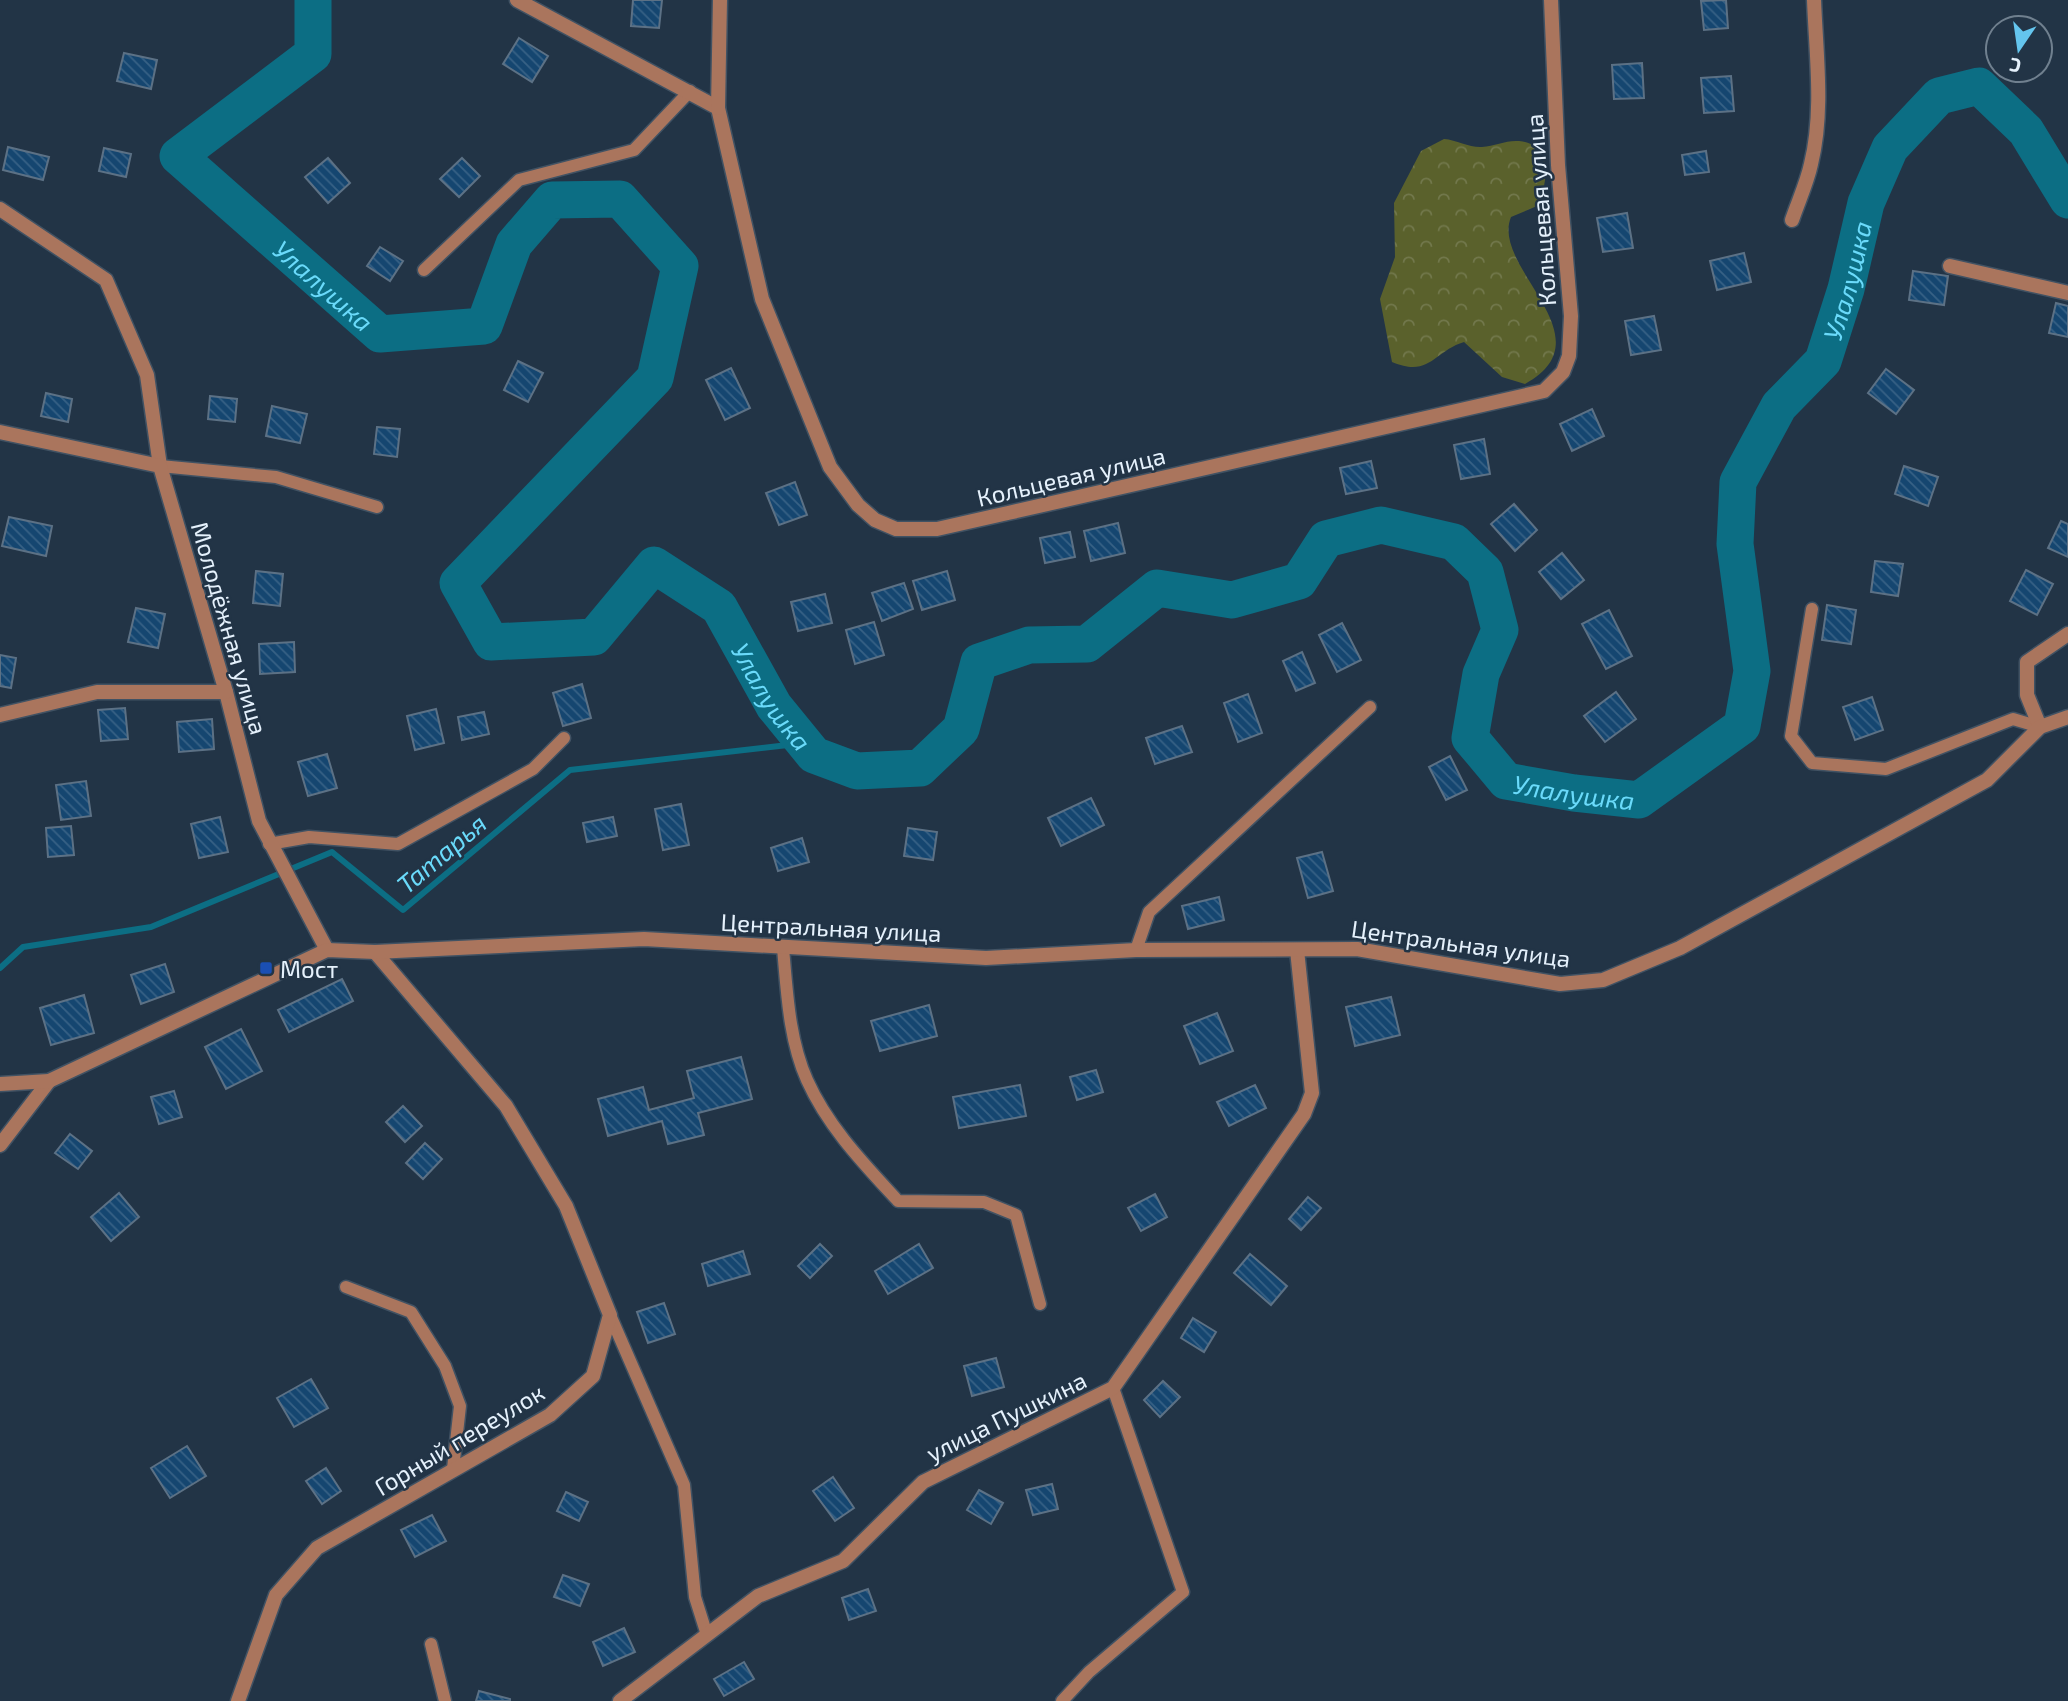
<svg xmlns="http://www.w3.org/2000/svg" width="2068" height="1701" font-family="'Exo 2',sans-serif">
	<defs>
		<pattern id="forest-crowns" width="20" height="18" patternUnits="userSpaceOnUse" patternTransform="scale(1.75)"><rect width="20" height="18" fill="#5a612c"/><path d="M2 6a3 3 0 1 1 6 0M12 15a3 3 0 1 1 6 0" fill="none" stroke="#72784c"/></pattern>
		<pattern id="building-back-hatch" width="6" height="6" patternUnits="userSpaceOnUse" patternTransform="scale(1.75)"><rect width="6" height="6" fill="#154670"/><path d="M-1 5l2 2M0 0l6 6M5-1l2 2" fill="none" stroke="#376185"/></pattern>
	</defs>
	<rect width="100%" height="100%" fill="#223446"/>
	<!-- forest -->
	<path fill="url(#forest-crowns)" d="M1444,139C1457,140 1470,148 1482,147C1495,146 1506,140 1519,141C1554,144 1548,184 1537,206L1511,217C1490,268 1610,337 1525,384L1502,377L1464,342C1434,351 1430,378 1392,362L1380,299L1395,257L1394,203L1421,151Z"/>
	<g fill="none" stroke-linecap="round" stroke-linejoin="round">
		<!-- stream -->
		<path stroke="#0c6e84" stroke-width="6" d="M0,968L23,947L151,927L332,852L403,910L570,770L805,743"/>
		<!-- river -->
		<path stroke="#0c6e84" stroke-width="37" id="s1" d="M313,0V54L178,156L380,334L484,326L514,244L552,200L620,199L680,266L655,378L458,583L491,642L594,637L654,565L719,607L774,706L814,755L857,771L920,768L961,729L979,662L1029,645L1087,644L1157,588L1232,600L1299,581L1326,539L1381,525L1454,542L1485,572L1500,630L1481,674L1470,738L1506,781L1574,793L1639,800L1742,726L1752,671L1735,544L1738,482L1779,406L1823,361L1846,289L1866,203L1890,148L1939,96L1979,86L2026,131L2068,200"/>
	</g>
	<!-- building -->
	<g fill="url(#building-back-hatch)" stroke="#5c7185" stroke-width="2">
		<path d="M633,0H662L659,28L631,26Z"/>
		<path d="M1726,0L1728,28L1704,30L1701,1Z"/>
		<path d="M519,38L548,56L532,82L503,64Z"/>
		<path d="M124,53L157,60L151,89L117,81Z"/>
		<path d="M1642,63L1644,98L1614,99L1612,65Z"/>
		<path d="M1731,76L1734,111L1704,113L1701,78Z"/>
		<path d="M8,147L49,157L43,180L3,170Z"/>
		<path d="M104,148L131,154L126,177L99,171Z"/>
		<path d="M1706,151L1709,172L1685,175L1682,155Z"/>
		<path d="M328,158L350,183L328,203L305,177Z"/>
		<path d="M462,158L480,176L459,197L440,179Z"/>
		<path d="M1627,213L1633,248L1603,252L1597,218Z"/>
		<path d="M380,247L403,261L390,281L367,266Z"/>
		<path d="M1744,253L1751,282L1717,290L1710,261Z"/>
		<path d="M1913,271L1948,276L1944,305L1909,300Z"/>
		<path d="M2056,303L2068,306V337L2049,333Z"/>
		<path d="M1654,316L1661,350L1631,355L1625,321Z"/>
		<path d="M518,361L543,373L528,402L504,390Z"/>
		<path d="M731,368L750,408L725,420L706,380Z"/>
		<path d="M1886,369L1914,390L1896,414L1868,393Z"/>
		<path d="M46,393L72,399L68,422L41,416Z"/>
		<path d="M210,396L237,399L235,422L208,419Z"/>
		<path d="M272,406L307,414L300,443L266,436Z"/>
		<path d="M1592,409L1604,436L1572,451L1560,424Z"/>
		<path d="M377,427L400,429L397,457L374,454Z"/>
		<path d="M1484,439L1490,474L1461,479L1454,445Z"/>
		<path d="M1371,461L1377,488L1346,494L1340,468Z"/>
		<path d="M1904,466L1938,477L1928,506L1895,494Z"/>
		<path d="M795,482L807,515L779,525L766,493Z"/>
		<path d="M1514,504L1537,530L1515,551L1491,524Z"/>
		<path d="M9,517L52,526L46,556L2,546Z"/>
		<path d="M2061,521L2068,524V557L2048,548Z"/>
		<path d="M1118,523L1125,553L1091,561L1084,531Z"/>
		<path d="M1070,532L1075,557L1045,563L1040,538Z"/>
		<path d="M1562,553L1584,580L1561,599L1539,572Z"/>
		<path d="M1875,561L1903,564L1898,596L1871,592Z"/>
		<path d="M2026,570L2053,584L2037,615L2010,601Z"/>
		<path d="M256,571L283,574L280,606L253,603Z"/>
		<path d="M947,571L955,600L922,610L913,581Z"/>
		<path d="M904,583L913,609L882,621L872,593Z"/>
		<path d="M825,594L832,623L798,631L791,602Z"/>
		<path d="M1827,605L1856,610L1851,644L1822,640Z"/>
		<path d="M136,608L165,614L158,648L128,642Z"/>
		<path d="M1609,610L1632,656L1606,669L1582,624Z"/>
		<path d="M874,622L884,655L855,664L846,630Z"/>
		<path d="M1342,623L1361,660L1337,672L1319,635Z"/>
		<path d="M294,642L295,672L260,674L259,644Z"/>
		<path d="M1302,652L1315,683L1296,691L1283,661Z"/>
		<path d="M0,655L16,658L11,688L0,686Z"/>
		<path d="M582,684L591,718L563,726L553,693Z"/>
		<path d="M1616,692L1636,719L1605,742L1584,716Z"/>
		<path d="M1248,694L1262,733L1238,742L1224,703Z"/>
		<path d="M1872,697L1883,730L1855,740L1843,707Z"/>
		<path d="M125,708L128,739L101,741L98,710Z"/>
		<path d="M436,709L444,743L415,750L407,716Z"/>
		<path d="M484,712L489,734L462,740L458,717Z"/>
		<path d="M212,719L214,749L179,752L177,722Z"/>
		<path d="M1182,726L1192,752L1155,764L1146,738Z"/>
		<path d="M327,754L337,788L308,796L298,762Z"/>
		<path d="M1450,756L1467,790L1446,800L1429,767Z"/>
		<path d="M86,781L91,816L61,820L56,785Z"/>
		<path d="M1091,798L1104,825L1061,846L1048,818Z"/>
		<path d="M681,804L689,845L663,850L655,809Z"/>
		<path d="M220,817L228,852L199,858L191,824Z"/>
		<path d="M613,817L617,836L587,842L583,823Z"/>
		<path d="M71,826L74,855L48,857L46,828Z"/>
		<path d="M908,828L937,832L933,860L904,856Z"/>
		<path d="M802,838L809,862L778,871L771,848Z"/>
		<path d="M1322,852L1333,891L1308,898L1297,858Z"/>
		<path d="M1219,897L1224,920L1188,929L1182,906Z"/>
		<path d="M165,964L174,992L141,1004L131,975Z"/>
		<path d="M342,979L353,1001L289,1032L278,1010Z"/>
		<path d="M84,995L94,1033L51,1045L40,1008Z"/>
		<path d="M1391,997L1400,1035L1355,1046L1346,1007Z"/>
		<path d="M929,1005L937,1036L880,1051L871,1021Z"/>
		<path d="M1217,1013L1233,1051L1200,1064L1184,1026Z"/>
		<path d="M241,1029L262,1071L226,1089L205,1047Z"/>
		<path d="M741,1057L752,1099L698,1113L704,1135L668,1144L662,1121L608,1136L598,1099L643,1087L649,1110L694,1098L687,1071Z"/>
		<path d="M1096,1070L1103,1092L1077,1100L1070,1077Z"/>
		<path d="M1020,1085L1026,1116L959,1128L953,1097Z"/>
		<path d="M1255,1085L1266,1108L1229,1126L1217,1102Z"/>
		<path d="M174,1091L182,1117L159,1124L151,1097Z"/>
		<path d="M403,1106L422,1126L405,1142L386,1122Z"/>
		<path d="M70,1134L92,1151L78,1169L55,1153Z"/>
		<path d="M425,1143L442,1159L423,1179L406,1163Z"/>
		<path d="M119,1193L139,1217L111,1241L91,1217Z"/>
		<path d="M1155,1194L1167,1217L1141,1231L1128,1208Z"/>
		<path d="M1308,1197L1321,1208L1301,1230L1289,1219Z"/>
		<path d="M820,1244L832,1256L810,1278L798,1266Z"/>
		<path d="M919,1244L933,1268L888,1294L875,1271Z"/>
		<path d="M743,1251L750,1274L708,1286L702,1264Z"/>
		<path d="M1250,1254L1287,1286L1271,1305L1234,1273Z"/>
		<path d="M664,1303L675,1334L648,1343L637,1312Z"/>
		<path d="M1193,1318L1216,1332L1204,1352L1181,1338Z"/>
		<path d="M996,1358L1004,1387L972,1396L964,1366Z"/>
		<path d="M311,1379L328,1408L294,1427L277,1398Z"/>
		<path d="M1163,1381L1180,1397L1160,1417L1144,1400Z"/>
		<path d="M187,1446L206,1476L170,1498L151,1468Z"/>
		<path d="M326,1468L341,1491L322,1504L306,1481Z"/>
		<path d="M833,1477L854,1508L835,1521L813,1491Z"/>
		<path d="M1052,1484L1058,1509L1033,1515L1026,1490Z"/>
		<path d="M979,1490L1003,1503L991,1524L967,1510Z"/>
		<path d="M566,1492L588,1502L579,1521L557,1511Z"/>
		<path d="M432,1515L446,1541L415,1557L401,1530Z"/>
		<path d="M563,1575L589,1584L580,1606L554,1597Z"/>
		<path d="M868,1589L876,1611L849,1620L842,1598Z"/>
		<path d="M624,1628L635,1652L603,1666L593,1642Z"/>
		<path d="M744,1662L754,1679L724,1696L714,1679Z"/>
		<path d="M479,1691L510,1699V1701H476Z"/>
	</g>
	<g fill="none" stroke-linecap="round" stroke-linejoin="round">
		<!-- service casing -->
		<g stroke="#415263" stroke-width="15">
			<g id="service">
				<path d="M424,270L519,180L634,150L690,91"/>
				<path d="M160,466L276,477L377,507"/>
				<path d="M1812,609L1791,736L1812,763L1886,769L2013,719L2040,727"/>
				<path d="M269,844L309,837L398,844L533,769L564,738"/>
				<path d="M783,948C787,992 789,1040 807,1080C828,1127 864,1164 898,1201L984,1202L1016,1215L1040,1304"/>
				<path d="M1136,950L1149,912L1370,707"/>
				<path d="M346,1287L411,1312L445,1366L460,1406L453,1469"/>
				<path d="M610,1315L684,1485L695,1597L707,1635"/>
				<path d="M431,1644L445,1701"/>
				<path d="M1062,1701L1089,1672L1183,1592L1113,1388"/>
			</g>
		</g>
		<!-- minor casing -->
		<g stroke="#415263" stroke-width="17">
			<g id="minor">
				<path d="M517,0L718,108L762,299L830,467L858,505L875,520L896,529H937L1008,513L1544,391L1563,372L1569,356L1571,316L1558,165L1551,0"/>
				<path d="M718,108L720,0"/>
				<path d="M0,209L106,280L147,375L160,466"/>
				<path d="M1792,220C1798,202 1807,183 1811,164C1824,111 1816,54 1814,0"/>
				<path d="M1950,266L2068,293"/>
				<path d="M0,432L160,466L226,692L259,821L327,950"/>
				<path d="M0,715L97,692H226"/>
				<path d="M2040,727L2027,695V662L2068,634"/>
				<path d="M0,1145L49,1081"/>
				<path d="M238,1701L276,1595L317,1548L550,1415L593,1376L610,1315L566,1206L506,1106L375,952"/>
				<path d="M620,1701L758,1596L843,1561L923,1482L1113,1388L1304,1114L1312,1093L1297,950"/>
			</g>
		</g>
		<!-- tertiary casing -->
		<g stroke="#415263" stroke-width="17">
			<path id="tertiary" d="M0,1084L49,1081L327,950L375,952L644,939L986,958L1136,950L1357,949L1560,984L1603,980L1680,948L1987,780L2040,727L2068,717"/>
		</g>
		<!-- service -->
		<use href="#service" stroke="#aa755d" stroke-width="12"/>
		<!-- minor -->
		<use href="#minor" stroke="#aa755d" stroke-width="14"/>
		<!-- tertiary -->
		<use href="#tertiary" stroke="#aa755d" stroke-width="14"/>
	</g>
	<!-- markers -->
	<rect fill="#1a4fb4" stroke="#223446" stroke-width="2.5" x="259" y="961" width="14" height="14" rx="3.5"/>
	<g text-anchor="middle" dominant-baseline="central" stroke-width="5" stroke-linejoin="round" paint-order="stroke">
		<!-- street labels -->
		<g font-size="24" fill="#e5f1fc" stroke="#223446">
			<text transform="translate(1540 210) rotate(-94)">Кольцевая улица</text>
			<text transform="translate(1071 476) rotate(-13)">Кольцевая улица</text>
			<text transform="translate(230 628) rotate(74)">Молодёжная улица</text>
			<text transform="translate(831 927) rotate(3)">Центральная улица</text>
			<text transform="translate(1461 943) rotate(8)">Центральная улица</text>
			<text transform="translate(1006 1416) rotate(-26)">улица Пушкина</text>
			<text transform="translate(459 1439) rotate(-31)">Горный переулок</text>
		</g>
		<!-- poi labels -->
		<g font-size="24" fill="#e5f1fc" stroke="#223446" text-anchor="start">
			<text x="280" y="968">Мост</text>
		</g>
		<!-- water labels -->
		<g font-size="26" font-style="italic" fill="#6adafa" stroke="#223446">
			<text stroke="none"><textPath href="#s1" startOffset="3593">Улалушка</textPath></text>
			<text stroke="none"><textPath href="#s1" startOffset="418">Улалушка</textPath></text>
			<text stroke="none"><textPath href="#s1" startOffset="1745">Улалушка</textPath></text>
			<text stroke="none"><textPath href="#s1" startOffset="2921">Улалушка</textPath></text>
			<text transform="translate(441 853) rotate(-40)">Татарья</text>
		</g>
	</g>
	<!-- north arrow -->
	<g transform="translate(2019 49) rotate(193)"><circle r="33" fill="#223446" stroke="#70808f" stroke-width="2"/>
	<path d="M0-5L12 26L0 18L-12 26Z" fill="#64c5ee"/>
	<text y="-10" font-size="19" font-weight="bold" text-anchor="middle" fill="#e5f1fc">С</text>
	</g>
</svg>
